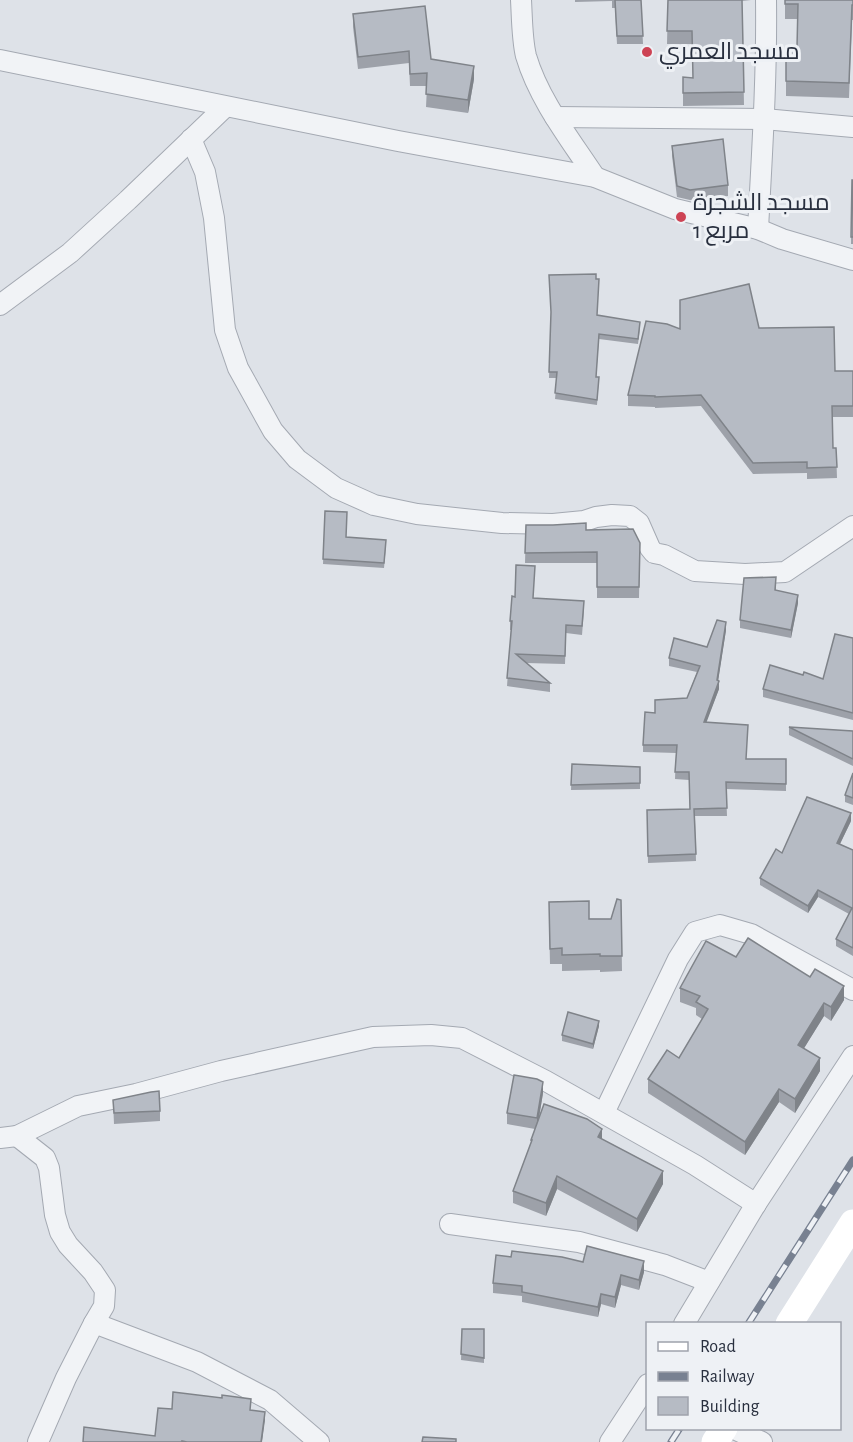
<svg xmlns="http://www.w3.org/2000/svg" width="853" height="1442" font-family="'Alegreya Sans',Cairo,sans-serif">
	<rect width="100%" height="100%" fill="#dee2e8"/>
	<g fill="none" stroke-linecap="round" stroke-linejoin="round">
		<!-- street casing -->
		<g stroke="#a4a9b2" stroke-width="22">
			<g id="street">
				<path d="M521,0C522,17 522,40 526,56C539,100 570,139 595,177"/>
				<path d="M0,60L398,141L595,177L675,209L758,229L782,239L853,260"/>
				<path d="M555,117L764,119L853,127"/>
				<path d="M191,139L205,172L214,218L225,330L238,368L273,431L297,459L336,488L374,505L417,514L502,523L553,524L584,521L596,517L612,515L630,516L639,523L650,548L654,553L664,555L695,571L745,574L785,572L853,526"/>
				<path d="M758,229C762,153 767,77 766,0"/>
				<path d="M0,305L70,253L128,200L225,107"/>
				<path d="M604,1113L678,959L695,932L720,925L751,934L853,990"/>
				<path d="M17,1136L45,1158L49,1168L55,1215L60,1232L68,1245L93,1272L105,1290L104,1306L94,1323L66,1378L38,1442"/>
				<path d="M0,1138L17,1136L78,1106L136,1094L221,1071L373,1037L431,1035L462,1038L546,1081L695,1165L756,1204"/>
				<path d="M450,1224L579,1242L665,1265L709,1282"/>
				<path d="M94,1323L197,1362L270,1400L319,1442"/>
				<path d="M684,1324L756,1204L853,1056"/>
				<path d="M732,1428L762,1442"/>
				<path d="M610,1442L648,1384"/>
			</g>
		</g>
		<!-- street -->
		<use href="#street" stroke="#f1f3f6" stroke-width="20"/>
		<!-- secondary -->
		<g stroke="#fff" stroke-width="27">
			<path d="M789,1324L853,1223"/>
			<path d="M715,1442L724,1428"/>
		</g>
		<!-- rail casing -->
		<g stroke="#788191" stroke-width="7">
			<g id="rail">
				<path d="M748,1324L853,1160"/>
				<path d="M671,1442L680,1428"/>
			</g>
		</g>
		<!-- rail -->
		<use href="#rail" stroke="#eef1f5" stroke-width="4.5" stroke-dasharray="14" stroke-linecap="butt"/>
	</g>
	<!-- wall -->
	<g fill="#9da1a9">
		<path d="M575,0H641L643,44H617L615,8H612V1L575,2Z"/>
		<path d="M668,0H751L742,1L744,105L683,106V77L693,78L692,44H667Z"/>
		<path d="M785,0H853V20H852L849,98L786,96V47H797L798,19H785Z"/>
		<path d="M353,14L431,59L474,79L468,113L426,107L427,86H410L409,63L358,69L353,27Z"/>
		<path d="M672,146L728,185V196L690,200L677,197L672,156Z"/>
		<path d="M852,180H853V244H851Z"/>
		<path d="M551,315H597L640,328L638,344L599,339L596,377H599L597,405L555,399L557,378H549Z"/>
		<path d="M759,328L835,371H853V417H832L833,448H836L837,478L807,479V473L753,474L701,406L655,408V407L628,406V395L680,329Z"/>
		<path d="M325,511L346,537L386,546L384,568L323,564Z"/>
		<path d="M526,525L586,530L640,543L639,598H597V563H525Z"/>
		<path d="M776,585V590L798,603L791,638L740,628V620Z"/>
		<path d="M534,598L584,610L582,635L566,633L565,664L526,663L550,683V692L507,686L511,630H510V621Z"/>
		<path d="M726,630L718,681L719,689L706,722L746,759H786V791L726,789L727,816H695L696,861L648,863L647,810L690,809L689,780L675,779L676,753L643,752V745L655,713L687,698L697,672L669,666V658L707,647Z"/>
		<path d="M853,638V720L763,697V689L803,675L823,679Z"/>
		<path d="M789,727L853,731V766L789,735Z"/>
		<path d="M572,764L640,767V789L571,790Z"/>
		<path d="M853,773V805L845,802V795Z"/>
		<path d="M851,821L840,844L853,850V956L836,946V939L849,914L818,897L808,913L760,885V878L782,853Z"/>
		<path d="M621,900L622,971L600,972V970L562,971V964H550L549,918L611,919Z"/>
		<path d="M736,957L844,1000L831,1021L824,1016L804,1048L820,1071L795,1113L779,1102L745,1155L648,1093V1079L679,1058L702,1019L696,1015V1008L680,1002V988Z"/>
		<path d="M599,1026L593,1049L562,1041V1035Z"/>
		<path d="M543,1093L539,1118L602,1139L663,1184L637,1232L557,1189L546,1216L513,1203V1191L531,1145V1140L535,1129L507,1124V1113Z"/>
		<path d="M113,1100L160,1111V1121L114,1124Z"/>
		<path d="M511,1257L583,1262L644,1272L639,1290L621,1285L615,1308L601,1304L598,1317L522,1302V1296L493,1293V1283Z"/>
		<path d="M462,1329H484V1363L461,1360Z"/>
	</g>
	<!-- shaded-wall -->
	<g fill="#7f8389">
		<path d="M474,66V79L468,113V100Z"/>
		<path d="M798,595V603L791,638V630Z"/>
		<path d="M726,622V630L717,688V680Z"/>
		<path d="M719,681V689L704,729V722Z"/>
		<path d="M851,813V821L837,850V843Z"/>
		<path d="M818,890V897L808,913V906Z"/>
		<path d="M844,986V1000L831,1021V1007Z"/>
		<path d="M824,1003V1016L798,1058V1045Z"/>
		<path d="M599,1021V1026L593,1049V1044Z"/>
		<path d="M820,1058V1071L795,1113V1099Z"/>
		<path d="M543,1082V1093L537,1129V1118Z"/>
		<path d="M779,1089V1102L745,1155V1142Z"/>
		<path d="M602,1129V1141L598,1137Z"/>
		<path d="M663,1171V1184L637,1232V1219Z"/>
		<path d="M557,1176V1189L546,1216V1203Z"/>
		<path d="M644,1261V1272L639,1290V1280Z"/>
		<path d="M621,1275V1285L615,1308V1297Z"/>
		<path d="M601,1294V1304L598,1317V1307Z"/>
		<path d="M265,1412V1420L262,1442H261Z"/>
	</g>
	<!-- building -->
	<g fill="#b6bbc4" stroke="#7f8389" stroke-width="1.5">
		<path d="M615,0H641L643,36H617Z"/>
		<path d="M668,0H742L744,92L683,93V77L693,78L692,31H667Z"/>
		<path d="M785,0H853V5H852L849,83L786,81V47H797L798,4H785Z"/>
		<path d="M425,6L431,59L474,66L468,100L426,94L427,73L410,74L409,51L358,57L353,14Z"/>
		<path d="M723,139L728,185L690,190L677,186L672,146Z"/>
		<path d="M852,180H853V237H851Z"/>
		<path d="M596,274V279H599L597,315L640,322L638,339L599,334L596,377H599L597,400L555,393L557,372H549L551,312L549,275Z"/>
		<path d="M749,284L759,328L834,327L835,371H853V406H832L833,448H836L837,467L807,468V462L753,463L701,395L655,397V396L628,395L646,321L667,324L680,329V300Z"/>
		<path d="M325,511L347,512L346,537L386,540L384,563L323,559Z"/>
		<path d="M586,523V530L633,529L640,543L639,587H597V552L525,553L526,525H553Z"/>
		<path d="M516,565L535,566L533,598L584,601L582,626L566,625L565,656L516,654L550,683L507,678L512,621H510L512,596L515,597Z"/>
		<path d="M776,577L775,590L798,595L791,630L740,620L744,578Z"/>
		<path d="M717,620L726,622L717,680L719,681L704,722L748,725L746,759H786V784L726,782L727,808L694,809L696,854L648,856L647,810L690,809L689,772H675L677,745H643L645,712L655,713V700L687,698L700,666L669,658L674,638L707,647Z"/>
		<path d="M835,634L853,638V713L763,689L770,665L803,675L804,672L823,679Z"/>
		<path d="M789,727L853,731V759Z"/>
		<path d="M572,764L640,767V783L571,785Z"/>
		<path d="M853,773V798L845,795Z"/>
		<path d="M807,797L851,813L837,843L853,850V948L836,939L852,908L818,890L808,906L760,878L776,849L782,853Z"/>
		<path d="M617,899L621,900L622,956H600V954L562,955V948L550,949L549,902L589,901V919H611Z"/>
		<path d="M748,938L810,977L815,969L844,986L831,1007L824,1003L798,1045L820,1058L795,1099L779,1089L745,1142L648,1079L667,1050L679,1058L708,1009L696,1002L700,996L680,988L706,941L736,957Z"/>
		<path d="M568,1012L599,1021L593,1044L562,1035Z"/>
		<path d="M514,1075L537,1079L543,1082L537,1118L507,1113Z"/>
		<path d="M159,1091L160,1111L114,1113L113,1100L151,1092Z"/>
		<path d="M544,1104L587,1119L602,1129L598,1137L663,1171L637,1219L557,1176L546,1203L513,1191L532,1140H531Z"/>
		<path d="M587,1246L644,1261L639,1280L621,1275L615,1297L601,1294L598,1307L522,1292V1286L493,1283L496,1255L511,1257L512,1251L562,1257L583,1262Z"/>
		<path d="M462,1329H484V1358L461,1354Z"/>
		<path d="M173,1392L222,1398V1395L251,1399L250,1410L265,1412L261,1442H187L182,1441V1442H83L84,1427L155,1436L158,1408L172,1409Z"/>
		<path d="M423,1437L456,1439V1442H422Z"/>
	</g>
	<!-- markers -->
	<g fill="#cd4354" stroke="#eef1f5" stroke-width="2">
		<circle cx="647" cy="52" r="6"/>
		<circle cx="681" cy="217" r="6"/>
	</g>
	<g text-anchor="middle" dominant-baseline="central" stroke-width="6" stroke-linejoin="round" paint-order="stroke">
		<!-- poi labels -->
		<g font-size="24" fill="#282f3e" stroke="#eef1f5" text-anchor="start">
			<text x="659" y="52">مسجد العمري</text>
			<text x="693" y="203">مسجد الشجرة<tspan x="693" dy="28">مربع 1</tspan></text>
		</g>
	</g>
	<!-- legend -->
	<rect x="646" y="1322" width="195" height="108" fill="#eef1f5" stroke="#9fa3ac" stroke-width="1.5"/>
	<rect x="658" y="1342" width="30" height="9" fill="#ffffff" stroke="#9fa3ac" stroke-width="1.5"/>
	<text x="700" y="1352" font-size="18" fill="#282f3e">Road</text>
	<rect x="658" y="1372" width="30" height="9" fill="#788191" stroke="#9fa3ac" stroke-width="1.5"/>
	<text x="700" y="1382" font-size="18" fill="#282f3e">Railway</text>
	<rect x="658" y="1397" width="30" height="18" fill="#b6bbc4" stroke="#9fa3ac" stroke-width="1.5"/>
	<text x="700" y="1412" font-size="18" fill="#282f3e">Building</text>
</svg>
